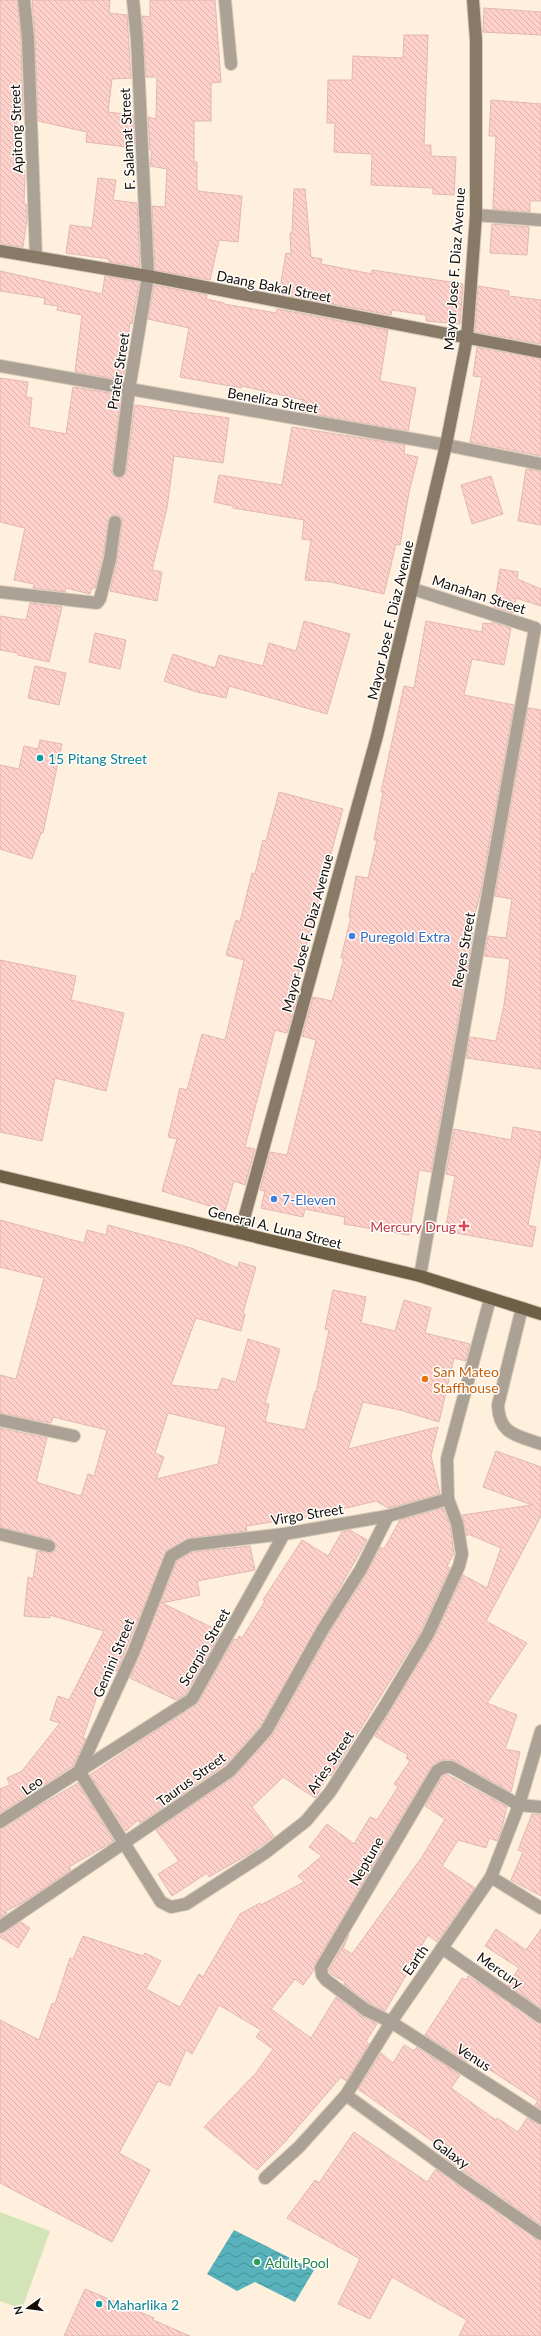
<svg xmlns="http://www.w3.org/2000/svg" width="541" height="2336" font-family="Lato,sans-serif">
	<defs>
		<pattern id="water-waves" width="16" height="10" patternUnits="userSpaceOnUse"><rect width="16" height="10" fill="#58b2bc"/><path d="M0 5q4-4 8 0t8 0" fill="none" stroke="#488f97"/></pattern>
		<pattern id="building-back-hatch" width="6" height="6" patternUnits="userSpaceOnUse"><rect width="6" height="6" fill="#ffd1cb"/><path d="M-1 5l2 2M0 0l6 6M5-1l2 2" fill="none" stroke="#dab2ad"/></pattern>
	</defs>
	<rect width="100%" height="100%" fill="#fef0dd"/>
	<!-- park -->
	<path fill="#d3e4b8" d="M0,2212L50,2231L22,2309L0,2301Z"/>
	<!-- water -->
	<path fill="url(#water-waves)" d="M234,2230L314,2270L295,2302L255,2282L237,2291L207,2274Z"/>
	<!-- building -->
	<g fill="url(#building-back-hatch)" stroke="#e2b8b2" fill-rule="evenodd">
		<path d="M0,0H17L21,40L23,117L16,116L22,170L25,171L24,204L27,205V219L23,247L0,244Z"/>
		<path d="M32,0H110L109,13L127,15L131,78L112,79L108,112L133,115L135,148L86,142L87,132L38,121L35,38Z"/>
		<path d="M150,0H215L221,82L211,83V121H194V162H197V191L242,196L238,242L219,240L210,280L155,270L152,206L165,207L167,169L150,166L152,151L150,150L148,117L156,119L157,77H146L142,16L150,17Z"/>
		<path d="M484,8L541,12V35L483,32Z"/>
		<path d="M404,35H428L424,145H431V156L456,157L454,195L433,194V188L371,185L372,154L334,152L335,123H327L328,80H352L353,56L403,58Z"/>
		<path d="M491,100L541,104V201H530V212L493,209L496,136H489Z"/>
		<path d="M98,178L116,180L113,200L137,203L140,267L109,262V259L66,253L70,225L92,228Z"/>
		<path d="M294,189H305L311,257L322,259L321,264L372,274V270L463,284L460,324L426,321V315L392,310L391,315L279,294L286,253L291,254L290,233H292Z"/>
		<path d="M492,224L529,227L527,255L490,253Z"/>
		<path d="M0,271L102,294L105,276L139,282L132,324L130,323L123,380L75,372L82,315L57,310L58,306L44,304L45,298L0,291Z"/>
		<path d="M154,285L207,295L206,299L224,303V304L276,313L277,309L388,330L380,381L416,388L408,431L301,412L303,400L242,386L241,388L180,377L189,328L148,319Z"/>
		<path d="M478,286L509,291V296L541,300V344L475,332Z"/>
		<path d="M477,347L541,359V456L470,442L482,377L473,376Z"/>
		<path d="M0,378L28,382L26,397L32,398L29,427L66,434L73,387L121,395L112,470V474L118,478H122L126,472L135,405L229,418L223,463L174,456L167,508L152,570L162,572L157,601L110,591L117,560L122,523V519L116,515H112L108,521L103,558L95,588H92L90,594L66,588L65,592L33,588L34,584L14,580L25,528L0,522Z"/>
		<path d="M292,427L405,445L404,454L418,457L409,492L400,545L396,544L384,594L331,582L305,580L311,540L302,539L304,520L233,508V506L214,502L219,475L282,485Z"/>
		<path d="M526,469L541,471V525L518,521Z"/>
		<path d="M491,476L503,514L472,524L461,485Z"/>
		<path d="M500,569L518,572L517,579L541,589V606L516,598L513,613L494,607Z"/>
		<path d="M30,603L62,607L49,662L18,655V653L0,650V616L26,620Z"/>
		<path d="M304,621L350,634L327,714L229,686L226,698L197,692L164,681L173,654L215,668L219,655L263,666L269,643L296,651Z"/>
		<path d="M426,621L482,632L483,623L492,624V622L511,628L504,665L472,659L464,695L514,705L480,894L470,933H473L431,1172L419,1170L409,1235L344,1224L345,1217L305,1209L303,1217L261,1208L265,1191L260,1190L270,1152L287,1155L316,1040L302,1036L313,997L332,1001L344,958H341L351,917H349L356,876L368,878L377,840H374L383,792H381L404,686L414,688Z"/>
		<path d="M95,633L126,640L120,669L89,662Z"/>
		<path d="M35,666L66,673L59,705L28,698Z"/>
		<path d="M528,708L541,710V1069L466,1058L470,1037L496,1041L504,1005L510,959L484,956L488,936L506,938L512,899L495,896Z"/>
		<path d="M40,740L62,744L43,833H41L32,859L0,849V765L19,769L24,746L38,749Z"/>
		<path d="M279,792L343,809L299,972L294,994L298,995L287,1033L275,1030L245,1147L255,1149L245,1185L234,1181L225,1211L162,1191L177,1139L168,1137L180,1088L187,1090L202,1034L225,1040L244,960L226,955L236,920L240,922L252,873L255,874L263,840L266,841Z"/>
		<path d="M0,960L76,976L71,1000L124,1013L106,1091L55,1078L42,1141L0,1132Z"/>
		<path d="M513,1127L541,1132V1154L528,1225L536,1227L532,1247L445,1231L455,1176L446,1174L454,1129L511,1140Z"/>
		<path d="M0,1220L84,1243L87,1230L106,1235L108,1225L191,1248L238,1268L239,1262L256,1267L243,1313L245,1314L241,1331L196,1318L171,1385L218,1390L222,1378L236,1382L248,1339L280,1349L265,1403L269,1404L265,1422L305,1430L315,1391L316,1392L329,1330L325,1329L333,1290L366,1297L361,1323L395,1331L404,1300L431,1308L425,1333L470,1344L466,1361L454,1358L439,1422L400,1410L363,1402L348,1449L438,1427L431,1456L440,1494L388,1508L376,1501L312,1516L246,1526L247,1531L189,1538L167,1550L117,1671L114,1670L104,1692L99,1690L83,1738L86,1739L73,1766L0,1813V1789L10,1785L7,1778L22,1771L60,1723L50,1720L58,1696L69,1700L104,1631L50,1615V1618L24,1616L28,1577L33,1579L37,1551L51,1553L55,1551L56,1544L51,1539L0,1527V1428L47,1438L36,1482L81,1496L88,1474L94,1476L107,1430L53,1417L51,1423L0,1413V1375L16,1379L44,1278L0,1267ZM168,1413L226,1427L218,1464L156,1479L164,1457L155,1453Z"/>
		<path d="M496,1451L541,1467V1516L486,1621L527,1643L487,1703L517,1715L505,1749L520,1752L511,1792L454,1760H441L431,1767L315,1964L314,1970L303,1985L295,1979L271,2009L311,2038L336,1997L362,2016L377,2024L366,2041L369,2044L346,2081L341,2077L284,2143L257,2170L204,2127L256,2073L273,2049L256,2037L261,2030L219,2005L192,2054L186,2050L170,2086L158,2081L119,2153L150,2170L112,2242L0,2183V2020L39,2040L52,2003L55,2004L70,1958L73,1959L83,1936L143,1956L145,1953L161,1961L146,1989L180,2007L199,1974L203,1977L240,1914L260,1903L261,1905L304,1882L298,1876L322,1856L309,1847L327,1824L354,1844L370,1817L377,1820L398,1787L394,1784L410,1761L406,1758L408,1755L375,1736L434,1638L463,1575L487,1588L501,1548L468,1534L467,1536L462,1515L532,1505L483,1487Z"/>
		<path d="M443,1508L450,1525L454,1554L447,1566L450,1568L421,1631L331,1776L329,1775L315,1798L283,1777L252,1807L274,1836L254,1851L209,1877L207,1873L172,1896L158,1874L179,1861L156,1830L234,1777L272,1736L329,1633L367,1573L380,1547L384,1549L400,1520Z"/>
		<path d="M350,1530L367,1540L260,1727L225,1765L140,1823L138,1820L126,1831L90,1775L198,1703L234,1639L237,1640L239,1636L242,1638L265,1601L263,1600L302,1540L328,1556L342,1532Z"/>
		<path d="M250,1546L255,1570L197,1581L200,1595L162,1603L221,1632L186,1694L176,1700L130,1678L177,1561L192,1552Z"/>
		<path d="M446,1774L507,1807L501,1832L497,1841L489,1838L486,1848L458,1840L442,1866L475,1888L437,1942L428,1935L406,1971L408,1972L385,2011L370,2004L344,1984L345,1982L331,1974L329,1970L349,1935L343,1948L352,1954L422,1857L445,1819L425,1806L442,1777Z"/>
		<path d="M78,1783L114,1841L69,1867L71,1870L22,1903L4,1912L7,1913L0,1918V1829Z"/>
		<path d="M532,1814H541V1896L511,1880L523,1852L518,1850Z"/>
		<path d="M21,1922L30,1928L18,1948L0,1937V1934Z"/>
		<path d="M496,1929L526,1950L541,1929V2008L508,1985L519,1968L485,1946Z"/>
		<path d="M468,1976L541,2024V2109L535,2105L538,2101L470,2057L467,2062L425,2035L462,1978L467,1980Z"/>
		<path d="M404,2045L414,2051L417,2047L460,2075L451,2088L496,2120L497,2118L518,2132L527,2118L541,2125V2225L444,2157L448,2152L358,2089L381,2053L393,2063Z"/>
		<path d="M354,2132L427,2182L436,2169L541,2241V2336H459L467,2320L392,2277L370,2319L338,2304L360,2259L287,2218L315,2180L319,2183Z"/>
		<path d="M85,2289L154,2318L153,2320L190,2336H64Z"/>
	</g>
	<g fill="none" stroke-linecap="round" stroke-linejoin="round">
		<!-- street casing -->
		<g stroke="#d9ccba" stroke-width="14">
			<g id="street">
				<path d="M24,0L28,39L36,257"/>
				<path d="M225,0L231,64"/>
				<path d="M476,215L541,220"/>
				<path d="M0,366L446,445L541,464"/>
				<path d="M119,471L129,390L148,276L137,40L133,0"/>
				<path d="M413,589L535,628L420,1276"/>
				<path d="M0,592L97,603L100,599L110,559L115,522"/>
				<path d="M522,1308L498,1405C499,1435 517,1435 541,1444"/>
				<path d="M0,1420L74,1436"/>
				<path d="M0,1534L49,1546"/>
				<path d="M79,1771L161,1902L171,1907L186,1904L265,1853L306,1821L330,1792L385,1706L428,1634L459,1566L462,1554L457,1523L448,1499L447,1459L490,1299"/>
				<path d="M79,1771L134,1651L171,1556L190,1545L284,1534L388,1516L448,1499"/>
				<path d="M541,1807L519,1805L451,1767H444L437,1771L321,1968L322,1975L326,1980L366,2010L391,2022L541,2118"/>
				<path d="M0,1822L192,1699L284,1534"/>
				<path d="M491,1877L541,1908"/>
				<path d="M0,1927L230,1771L266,1731L323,1629L361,1569L388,1516"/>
				<path d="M442,1948L541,2017"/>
				<path d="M346,2095L463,2180L541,2234"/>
				<path d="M265,2178L299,2147L346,2095L391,2022L491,1877L519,1805L541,1731"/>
			</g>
		</g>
		<!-- secondary casing -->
		<g stroke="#d9ccba" stroke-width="14">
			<g id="secondary">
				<path d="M0,251L148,276L541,352"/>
				<path d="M240,1233L377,736L446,445L467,338L476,215V40L473,0"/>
			</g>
		</g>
		<!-- primary casing -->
		<g stroke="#d9ccba" stroke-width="14">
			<path id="primary" d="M0,1176L420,1276L541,1314"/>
		</g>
		<!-- street -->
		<use href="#street" stroke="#aba194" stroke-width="12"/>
		<!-- secondary -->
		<use href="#secondary" stroke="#897a67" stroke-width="12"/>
		<!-- primary -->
		<use href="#primary" stroke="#705f47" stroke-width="12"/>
	</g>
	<!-- markers -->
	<g fill="#0f9aa8" stroke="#fff" stroke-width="1.5">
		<circle cx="40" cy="758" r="4"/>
		<circle cx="99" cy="2304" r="4"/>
	</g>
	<g fill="#3f7fe0" stroke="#fff" stroke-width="1.5">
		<circle cx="352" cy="936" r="4"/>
		<circle cx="274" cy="1199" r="4"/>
	</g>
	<path fill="#e0444e" stroke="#fff" stroke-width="1.5" d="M462 1220h4v4h4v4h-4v4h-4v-4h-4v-4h4z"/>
	<circle fill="#e8710a" stroke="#fff" stroke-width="1.5" cx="425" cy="1379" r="4"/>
	<circle fill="#2e9e5b" stroke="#fff" stroke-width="1.5" cx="257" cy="2262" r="4"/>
	<g text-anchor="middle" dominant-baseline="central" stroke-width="3" stroke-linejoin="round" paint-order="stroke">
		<!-- street labels -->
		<g font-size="14" fill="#140d03" stroke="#fff">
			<text transform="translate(16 129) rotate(-92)">Apitong Street</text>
			<text transform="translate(127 139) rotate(-93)">F. Salamat Street</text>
			<text transform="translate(454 269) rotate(-86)">Mayor Jose F. Diaz Avenue</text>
			<text transform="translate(274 286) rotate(11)">Daang Bakal Street</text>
			<text transform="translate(118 371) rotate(-81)">Prater Street</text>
			<text transform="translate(273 400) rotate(10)">Beneliza Street</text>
			<text transform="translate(479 594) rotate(18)">Manahan Street</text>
			<text transform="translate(390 620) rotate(-77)">Mayor Jose F. Diaz Avenue</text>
			<text transform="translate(307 933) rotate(-75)">Mayor Jose F. Diaz Avenue</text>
			<text transform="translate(463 950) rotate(-80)">Reyes Street</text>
			<text transform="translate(275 1227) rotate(14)">General A. Luna Street</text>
			<text transform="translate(307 1514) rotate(-9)">Virgo Street</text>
			<text transform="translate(204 1647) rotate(-60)">Scorpio Street</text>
			<text transform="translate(113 1658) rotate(-67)">Gemini Street</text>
			<text transform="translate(330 1762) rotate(-56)">Aries Street</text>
			<text transform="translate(191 1779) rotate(-36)">Taurus Street</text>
			<text transform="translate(32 1785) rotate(-34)">Leo</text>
			<text transform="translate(366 1861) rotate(-60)">Neptune</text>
			<text transform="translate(415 1960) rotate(-55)">Earth</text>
			<text transform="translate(500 1970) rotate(35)">Mercury</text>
			<text transform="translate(474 2057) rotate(33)">Venus</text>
			<text transform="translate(451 2153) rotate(36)">Galaxy</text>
		</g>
		<!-- culture labels -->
		<g font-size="14" fill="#0d838f" stroke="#fff" text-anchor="start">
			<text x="48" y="758">15 Pitang Street</text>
			<text x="107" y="2304">Maharlika 2</text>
		</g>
		<!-- shop labels -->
		<g font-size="14" fill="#366cbe" stroke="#fff" text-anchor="start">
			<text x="360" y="936">Puregold Extra</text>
			<text x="282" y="1199">7-Eleven</text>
		</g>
		<!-- health labels -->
		<g font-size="14" fill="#be3a42" stroke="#fff" text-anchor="end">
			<text x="456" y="1226">Mercury Drug</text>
		</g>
		<!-- food labels -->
		<g font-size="14" fill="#c56008" stroke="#fff" text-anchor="start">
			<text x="433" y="1371">San Mateo<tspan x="433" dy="16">Staffhouse</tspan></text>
		</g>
		<!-- leisure labels -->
		<g font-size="14" fill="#27864d" stroke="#fff" text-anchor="start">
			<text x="265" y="2262">Adult Pool</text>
		</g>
	</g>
	<!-- north arrow -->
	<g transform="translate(28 2308) rotate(256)" stroke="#ffffff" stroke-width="3" paint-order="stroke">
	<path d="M0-3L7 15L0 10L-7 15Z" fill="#140d03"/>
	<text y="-6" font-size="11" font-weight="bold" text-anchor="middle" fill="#140d03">N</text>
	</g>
</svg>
